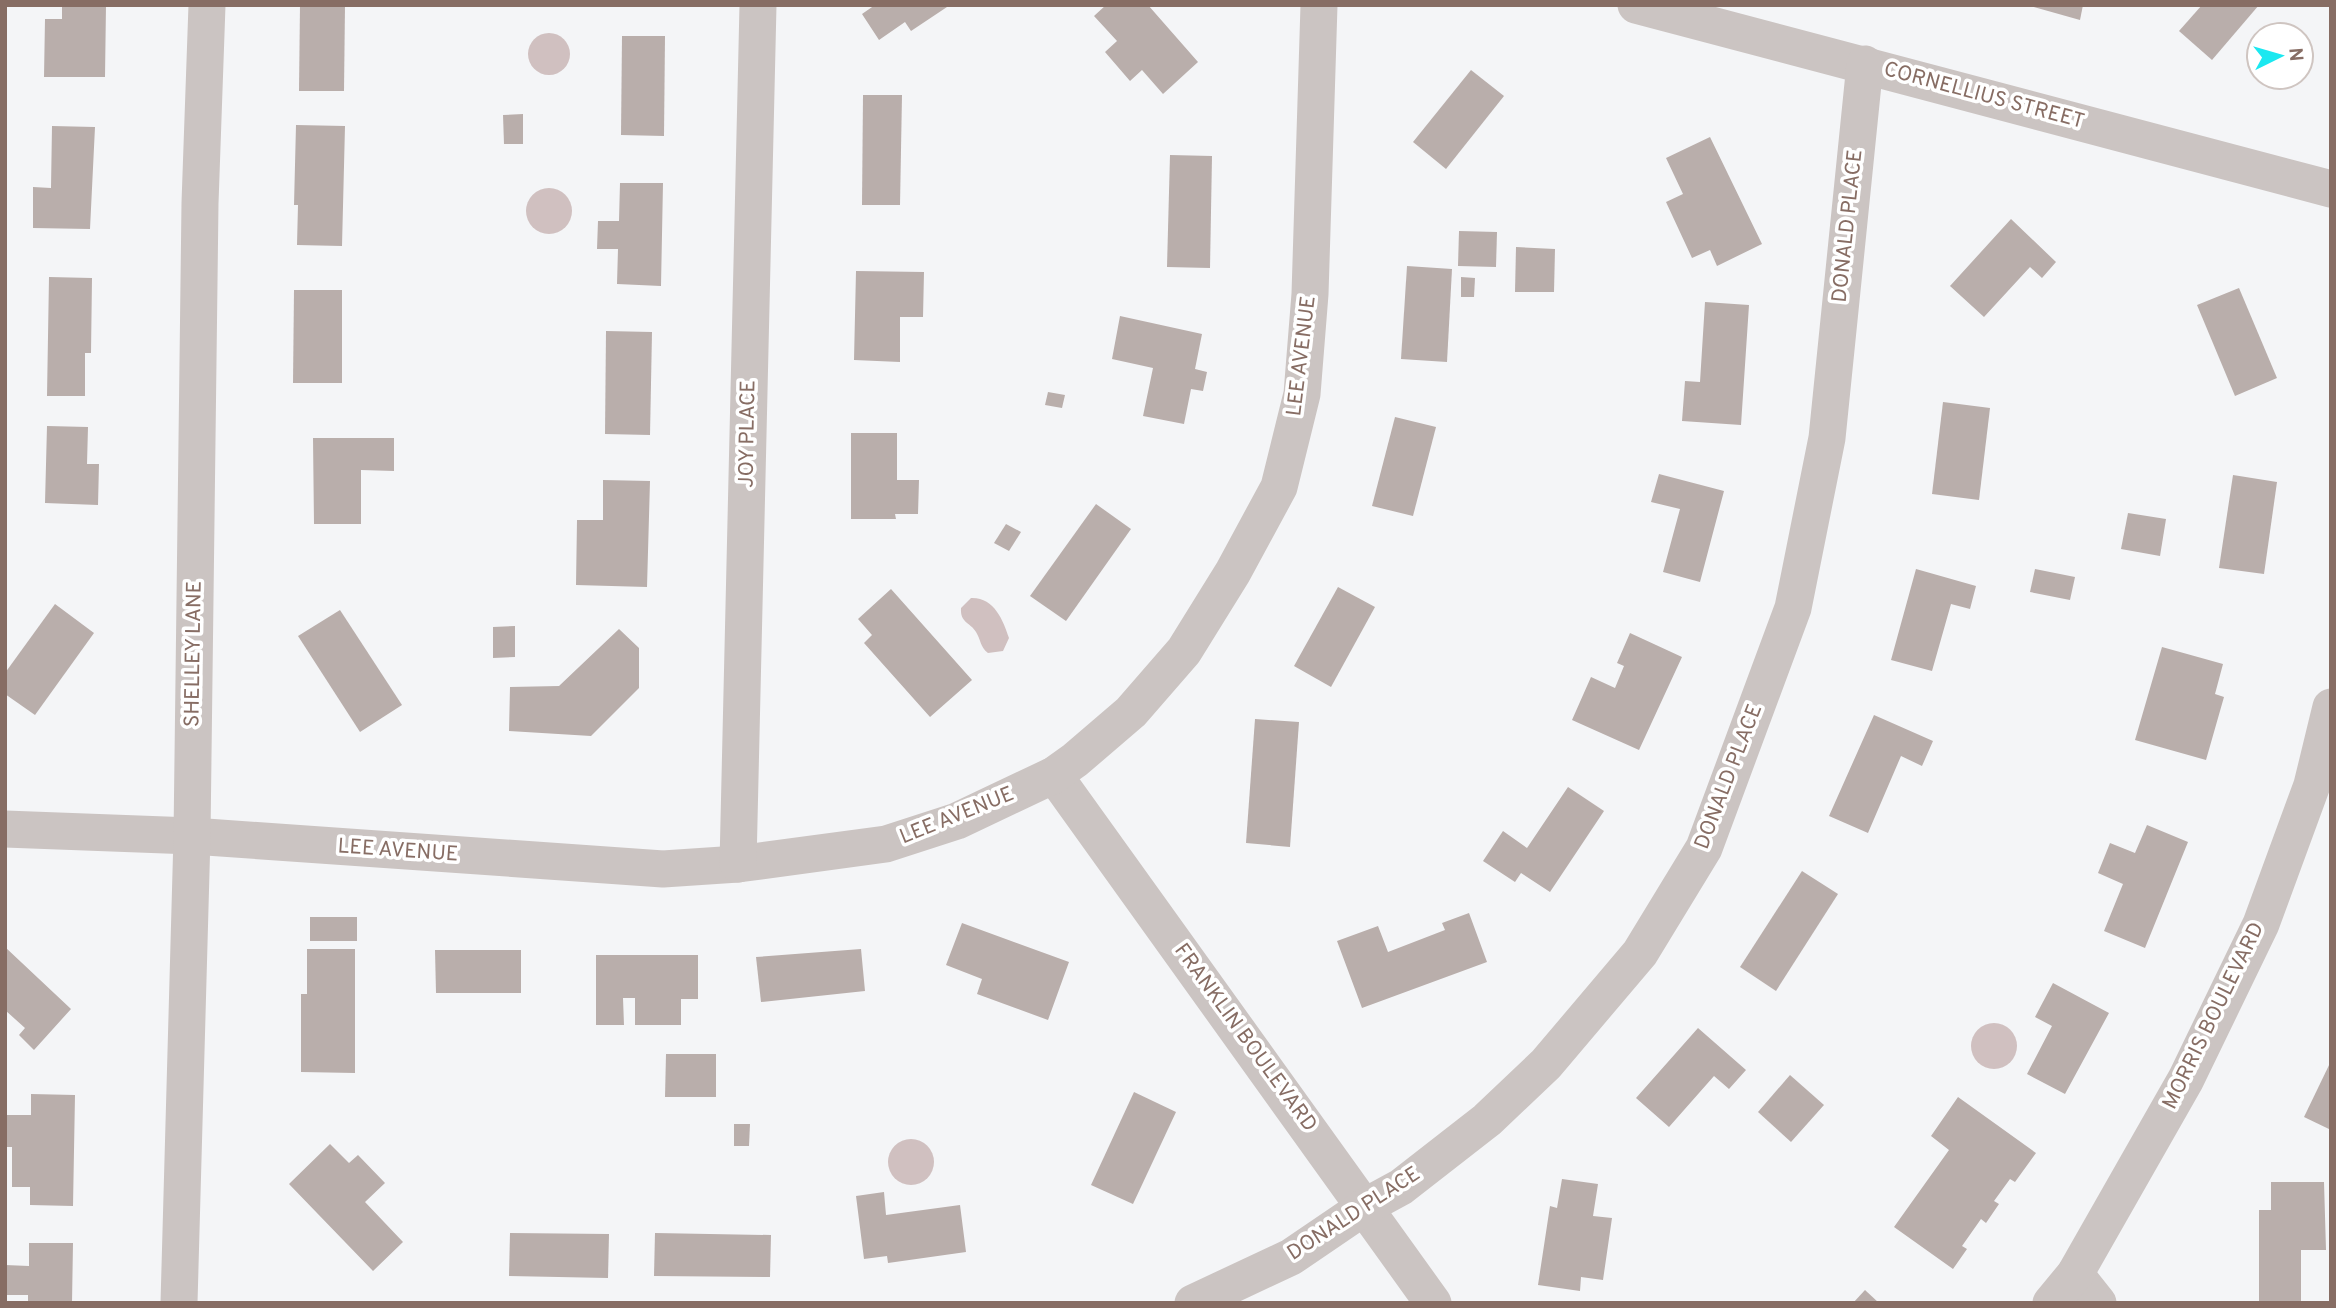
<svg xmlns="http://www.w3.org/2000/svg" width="2336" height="1308" font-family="Overpass,sans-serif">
	<rect width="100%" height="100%" fill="#f4f5f7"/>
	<!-- water -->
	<g fill="#d0c0c0">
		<circle cx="549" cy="54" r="21"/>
		<circle cx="549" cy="211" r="23"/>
		<path d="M971,598C994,597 1003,620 1009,638L1003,651L988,653C980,647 981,640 976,632C970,622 960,623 961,608Z"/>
		<circle cx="1994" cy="1046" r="23"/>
		<circle cx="911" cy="1162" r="23"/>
	</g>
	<!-- building -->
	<g fill="#b9aeab">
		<path d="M62,5H106L105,77H44L45,19H62Z"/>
		<path d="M300,5H345L344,91H299Z"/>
		<path d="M875,5H950L911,31L905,22L879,40L862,14Z"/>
		<path d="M1106,5H1148L1198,62L1163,94L1142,70L1130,81L1105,52L1117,41L1094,16Z"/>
		<path d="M2027,5H2083L2080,20Z"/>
		<path d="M2202,5H2259L2212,60L2179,31Z"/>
		<path d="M622,36H665L664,136L621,135Z"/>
		<path d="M1471,70L1504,96L1446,169L1413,142Z"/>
		<path d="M863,95H902L900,205H862Z"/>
		<path d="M523,114V144H504L503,115Z"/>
		<path d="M296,125L345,126L342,246L297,245L298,205H294Z"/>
		<path d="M52,126L95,127L90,229L33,228V187L51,188Z"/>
		<path d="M1710,137L1762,244L1717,266L1710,250L1692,258L1666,202L1683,194L1666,158Z"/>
		<path d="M1170,155L1212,156L1210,268L1167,267Z"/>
		<path d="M620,183H663L661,286L617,284L618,249H597L598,221H619Z"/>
		<path d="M2011,219L2056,262L2042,278L2030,267L1984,317L1950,286Z"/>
		<path d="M1459,231L1497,232L1496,267L1458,266Z"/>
		<path d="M1516,247L1555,249L1554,292H1515Z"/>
		<path d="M1407,266L1452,269L1447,362L1401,359Z"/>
		<path d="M856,271L924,272L923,317H900V362L854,360Z"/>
		<path d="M49,277L92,278L91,353H85V396H47Z"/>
		<path d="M1461,277L1475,278L1474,297H1461Z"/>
		<path d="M2239,288L2277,378L2235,396L2197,305Z"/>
		<path d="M294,290H342V383H293Z"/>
		<path d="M1705,302L1749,305L1741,425L1682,421L1685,381L1700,382Z"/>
		<path d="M1120,316L1202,334L1195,369L1207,372L1203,391L1191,389L1184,424L1143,416L1153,368L1112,359Z"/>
		<path d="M606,331L652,332L650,435L605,434Z"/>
		<path d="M1048,392L1065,395L1062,408L1045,405Z"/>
		<path d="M1943,402L1990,408L1979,500L1932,494Z"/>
		<path d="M1395,417L1436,427L1413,516L1372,506Z"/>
		<path d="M47,426L88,427L87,464H99L98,505L45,503Z"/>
		<path d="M851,433H897V480H919L918,514H895L896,519H851Z"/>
		<path d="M313,438H394V471L361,470V524H314Z"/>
		<path d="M1659,474L1724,491L1700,582L1663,572L1680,509L1651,502Z"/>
		<path d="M2233,475L2277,482L2264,574L2219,568Z"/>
		<path d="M603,480L650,481L647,587L576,585L577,520H603Z"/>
		<path d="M1096,504L1131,529L1066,621L1030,596Z"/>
		<path d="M2128,513L2166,519L2160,556L2121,549Z"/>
		<path d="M1006,524L1021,532L1009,551L994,543Z"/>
		<path d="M1916,569L1976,586L1970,609L1951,604L1932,671L1891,660Z"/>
		<path d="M2035,569L2075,577L2070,600L2030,592Z"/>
		<path d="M1338,587L1375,607L1331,687L1294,666Z"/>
		<path d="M891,589L972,680L930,717L864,643L872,635L858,619Z"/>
		<path d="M55,604L94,633L35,715L5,694V673Z"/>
		<path d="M340,610L402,705L360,732L298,636Z"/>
		<path d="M515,626V657L493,658V627Z"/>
		<path d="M619,629L639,648V688L591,736L509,731L510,687L559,686Z"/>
		<path d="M1630,633L1682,657L1639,750L1572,720L1591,677L1615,688L1624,666L1617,663Z"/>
		<path d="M2162,647L2223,664L2215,694L2224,697L2206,760L2135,740Z"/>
		<path d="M1874,715L1933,741L1922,766L1901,756L1868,833L1829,816Z"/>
		<path d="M1255,719L1299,722L1290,847L1246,843Z"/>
		<path d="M1568,787L1604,811L1550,892L1521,873L1515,882L1483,861L1503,831L1527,848Z"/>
		<path d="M2147,825L2188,842L2145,948L2104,931L2123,884L2098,873L2110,843L2135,853Z"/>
		<path d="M1802,871L1838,894L1776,991L1740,967Z"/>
		<path d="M1469,913L1487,962L1362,1008L1337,941L1378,926L1388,952L1445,930L1442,923Z"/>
		<rect x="310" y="917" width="47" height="24"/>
		<path d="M962,923L1069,962L1048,1020L977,994L982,979L946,965Z"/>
		<path d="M5,947L71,1009L34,1050L19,1035L25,1028L5,1010Z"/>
		<path d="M307,949H355V1073L301,1072V994H307Z"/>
		<path d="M861,949L865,991L761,1002L756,957Z"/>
		<path d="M435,950H521V993H436Z"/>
		<path d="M596,955H698V999H681V1025H635V998H623L624,1025H596Z"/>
		<path d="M2053,983L2109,1013L2065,1094L2027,1074L2052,1026L2035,1017Z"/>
		<path d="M1698,1028L1746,1070L1729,1089L1714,1076L1669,1127L1636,1098Z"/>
		<path d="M666,1054H716V1097H665Z"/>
		<path d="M2331,1061V1130L2304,1117Z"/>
		<path d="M1790,1075L1824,1105L1791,1142L1758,1112Z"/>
		<path d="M1134,1092L1176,1112L1133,1204L1091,1185Z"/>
		<path d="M31,1094L75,1095L73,1206L30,1205V1187H12V1147H6L7,1115H31Z"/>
		<path d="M1958,1097L2036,1153L2015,1182L2010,1179L1994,1201L1999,1204L1986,1223L1981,1219L1962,1246L1967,1249L1953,1269L1894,1227L1949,1150L1931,1136Z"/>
		<path d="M734,1124H750L749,1146H734Z"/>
		<path d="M330,1144L349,1163L358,1155L385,1183L365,1202L403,1242L373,1271L289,1184Z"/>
		<path d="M1562,1179L1598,1184L1593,1216L1612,1218L1603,1280L1581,1277L1580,1291L1538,1285L1550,1206L1557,1208Z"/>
		<path d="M2271,1182H2324L2326,1250H2301V1303H2259V1210H2271Z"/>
		<path d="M884,1192L886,1215L960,1205L966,1252L888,1263L887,1256L864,1259L856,1196Z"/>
		<path d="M510,1233L609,1234L608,1278L509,1276Z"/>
		<path d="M655,1233L771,1235L770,1277L654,1276Z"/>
		<path d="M29,1243H73L72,1303H28V1295H5V1265L29,1266Z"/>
		<path d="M1865,1290L1879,1303H1853Z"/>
	</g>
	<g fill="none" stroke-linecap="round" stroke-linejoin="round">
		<!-- minor -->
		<g stroke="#cbc4c2" stroke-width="37">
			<path d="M1636,5L2331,189"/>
			<path d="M1054,775L1433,1303"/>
			<path d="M5,829L192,836L663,869L738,864L886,844L957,821L1054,775L1075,760L1131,712L1184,651L1233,572L1279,487L1302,394L1310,294L1319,5"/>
			<path d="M738,864L758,5"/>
			<path d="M2075,1274L2098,1303"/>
			<path d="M179,1303L192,836L200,203L207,5"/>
			<path d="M1193,1303L1291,1257L1366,1206L1401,1187L1487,1120L1546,1064L1640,953L1704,848L1793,608L1827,438L1865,64"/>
			<path d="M2051,1303L2075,1274L2186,1079L2261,924L2312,785L2331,707"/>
		</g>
	</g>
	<g text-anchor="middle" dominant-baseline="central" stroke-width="7" stroke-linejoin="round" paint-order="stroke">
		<!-- street labels -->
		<g font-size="21" fill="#876d64" stroke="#fff">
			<text transform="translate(1984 96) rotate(15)">CORNELLIUS STREET</text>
			<text transform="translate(1848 226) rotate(-84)">DONALD PLACE</text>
			<text transform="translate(1302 356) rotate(-83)">LEE AVENUE</text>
			<text transform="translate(748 434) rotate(-89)">JOY PLACE</text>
			<text transform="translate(194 654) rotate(-89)">SHELLEY LANE</text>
			<text transform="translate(1729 777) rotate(-69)">DONALD PLACE</text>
			<text transform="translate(957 816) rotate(-22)">LEE AVENUE</text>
			<text transform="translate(398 851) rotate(4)">LEE AVENUE</text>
			<text transform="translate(2214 1016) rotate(-64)">MORRIS BOULEVARD</text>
			<text transform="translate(1245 1038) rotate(54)">FRANKLIN BOULEVARD</text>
			<text transform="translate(1354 1214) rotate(-33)">DONALD PLACE</text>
		</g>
	</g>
	<!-- border -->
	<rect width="2336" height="1308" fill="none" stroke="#876d64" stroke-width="14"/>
	<!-- north arrow -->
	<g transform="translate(2280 56) rotate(85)"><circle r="33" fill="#ffffff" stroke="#cfc5c1" stroke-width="2"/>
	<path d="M0-5L12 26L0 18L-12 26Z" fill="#1be8f0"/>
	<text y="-10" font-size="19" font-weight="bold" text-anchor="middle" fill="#876d64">N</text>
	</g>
</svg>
